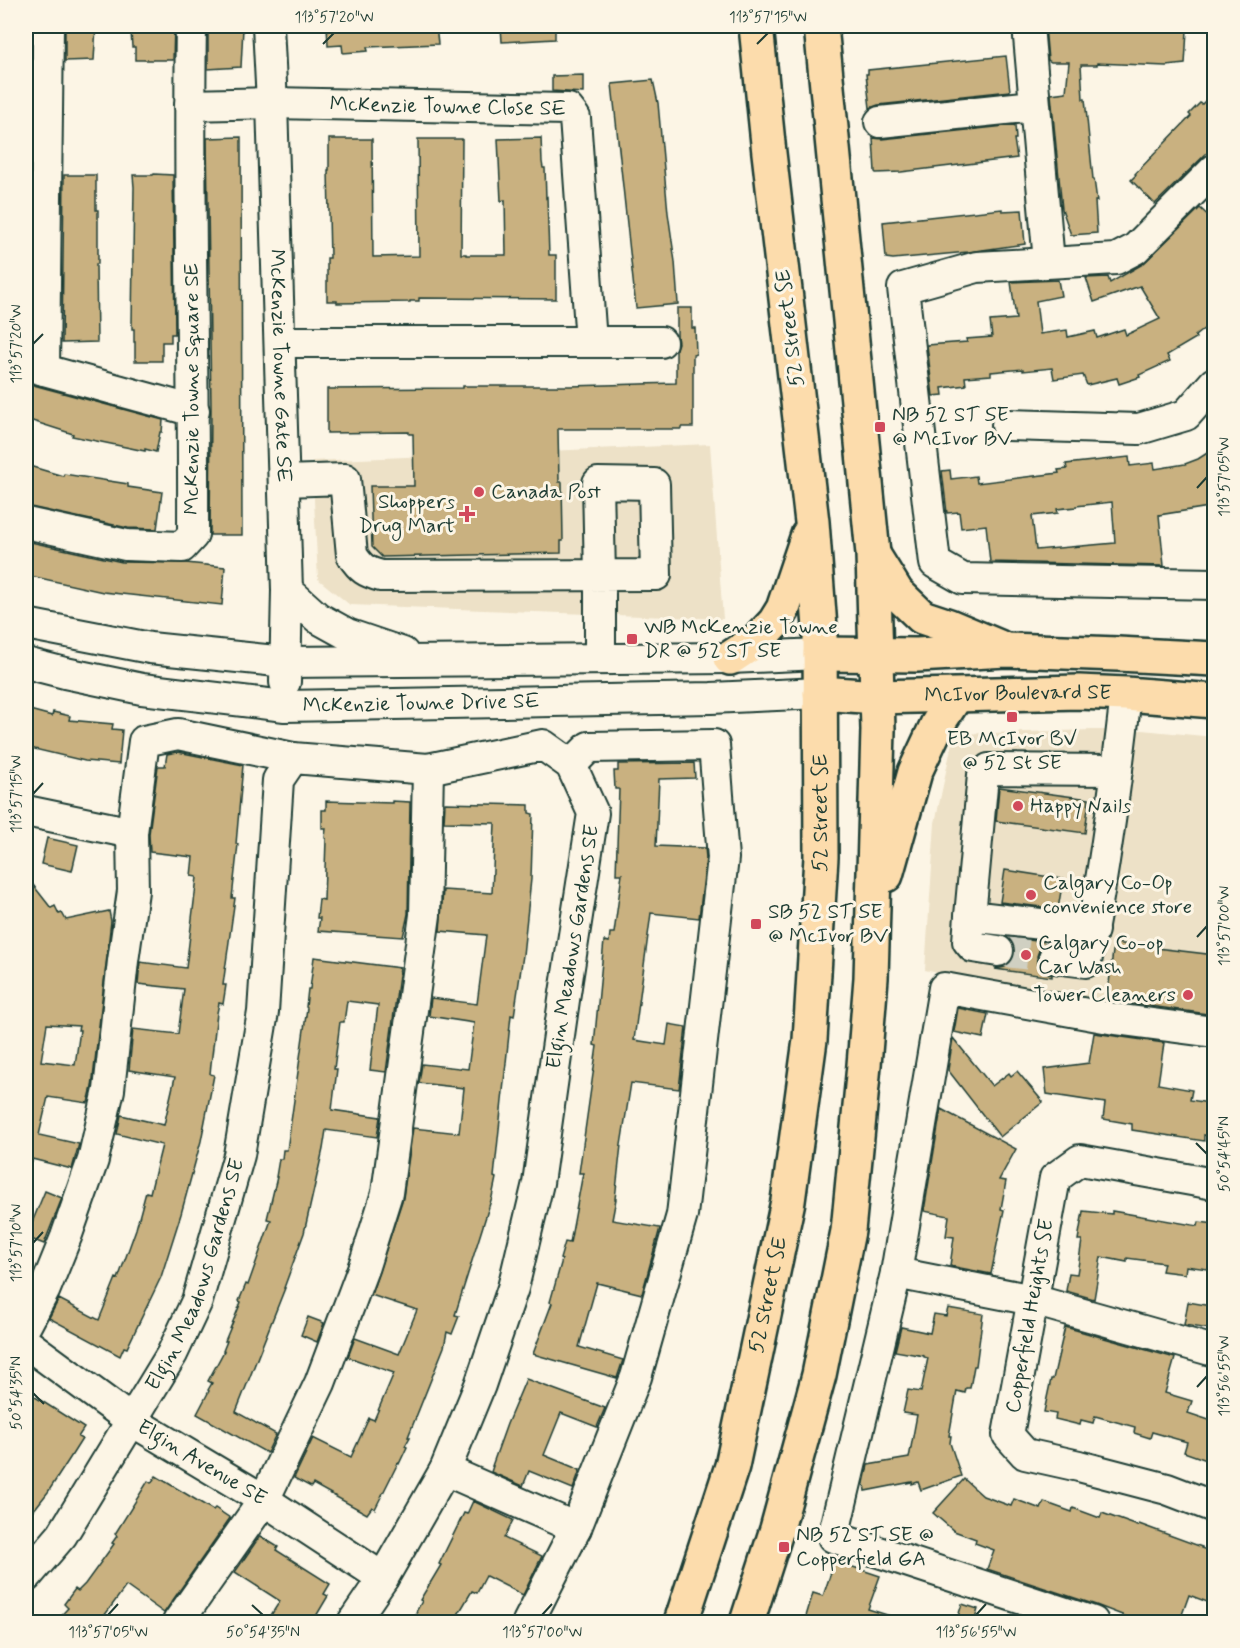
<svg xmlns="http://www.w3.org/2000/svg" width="1240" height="1648" font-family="Mynerve,sans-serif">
	<rect width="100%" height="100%" fill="#fcf5e5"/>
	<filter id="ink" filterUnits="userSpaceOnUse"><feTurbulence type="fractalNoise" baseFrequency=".0167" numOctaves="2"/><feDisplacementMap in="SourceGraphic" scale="12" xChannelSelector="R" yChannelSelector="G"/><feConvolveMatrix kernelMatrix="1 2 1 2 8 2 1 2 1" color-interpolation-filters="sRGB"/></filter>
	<g filter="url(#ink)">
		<!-- built -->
		<g fill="#ede1c7">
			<path d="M710,444L723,619L350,605L318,579L312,461Z"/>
			<path d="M1092,730H1142L1214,737V1021L1019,993L925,970L935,823L954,734Z"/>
		</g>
		<!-- building -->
		<g fill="#c9b180" stroke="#1f3d34" stroke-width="1.5" fill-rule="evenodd">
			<path d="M26,26H31L30,60H26Z"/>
			<path d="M65,26H96L94,60L65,61Z"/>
			<path d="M136,26H174L173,60H135V47H132L131,31H136Z"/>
			<path d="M208,26H241V29L243,28L241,67L208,69Z"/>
			<path d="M327,26H436L438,44L367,47L368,51L343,53L342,45L328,46Z"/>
			<path d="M501,26H555V39L502,42Z"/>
			<path d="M1045,26L1187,30L1185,64L1166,66L1097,63V65H1081L1083,99H1085L1093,179H1094L1097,201H1095L1097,233L1071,235L1062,209L1051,94L1066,92L1069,62H1051L1048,60Z"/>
			<path d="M1006,56L1010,91L878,105L870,108L866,74H868V70Z"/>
			<path d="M583,75V93L552,91V76Z"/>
			<path d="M653,80L658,103L668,213L675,262L678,304L636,308L612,84Z"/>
			<path d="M1215,91V145L1155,204L1131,180L1136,175L1135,174L1191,116L1189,114L1200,103L1202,104Z"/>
			<path d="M1015,125L1016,139H1014L1017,158L901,172L876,173L875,172L873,138L882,139Z"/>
			<path d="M241,137L242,535H210L211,407L207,138Z"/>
			<path d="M541,138L542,162L543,168H545L546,198L547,197L549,255H556V299L419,298V301H410V302L337,303V301H327V258H330L328,170H329V139H372L373,257L419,256L418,139H462L461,254H466V255H506L505,200L501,201L498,139Z"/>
			<path d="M26,172H29L27,314H26Z"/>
			<path d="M154,174L173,175L175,334H171V342H162V361H135V342H134V329H132V323L134,187L133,175H153Z"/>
			<path d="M64,175H96V210H98V264H96L97,342L62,343Z"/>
			<path d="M1200,208L1215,222V320L1195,336L1196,338L1167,355L1170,361L1139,375L1140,377L1119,384L1117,378L1087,385L1083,375L1054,379L1052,368L1023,371V369L991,372V375L965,377L966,385L942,388L943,395L933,396L927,345L967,342L966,339L992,337L990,321L1016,319L1011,282L1058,280L1061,296L1036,301L1040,334L1067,330L1068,337L1095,331L1097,338L1124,329L1126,335L1160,319L1140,286L1094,302L1086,278L1108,277L1110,283L1143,264Z"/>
			<path d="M1002,209V211L1022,210L1025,244L968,252L893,259L886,258L883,222Z"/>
			<path d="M677,308H692V328H695L696,354L693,355V427H681V429H558L559,482H562L563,541H561V553L382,557L372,547L370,486H414L413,434H409V432L327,433V389L463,388V386H570L676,383V349L678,343L677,335Z"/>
			<path d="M26,383L163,420L162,432H160L156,452L145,449V451L72,436L73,434L26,419Z"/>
			<path d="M1215,448V506L1159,515L1164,566L990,562L986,525L961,528L959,512L947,513L942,471L950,470L951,479L976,476L977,483L1059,473L1058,470L1067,469L1066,464L1129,457L1130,466L1154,463L1155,469L1185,464L1198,459ZM1112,502L1115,543L1036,550L1032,516L1058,513L1057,509L1076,507V506Z"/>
			<path d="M26,465L63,476L64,474L128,484V487L162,492L157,529L128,528L26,506Z"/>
			<path d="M26,541L122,562L186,563L225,567L222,605L103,592L26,575Z"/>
			<path d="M26,709L52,716L53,712L70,716L69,720L113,724L112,729L122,730L119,764L85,761L26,747Z"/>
			<path d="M178,752L243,765L236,844H238L232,898H235L223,985H226L223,1004L219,1003L217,1013L211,1064L210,1074L214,1075L201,1141L181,1214L161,1277L127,1348L124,1347L120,1356L49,1318L59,1299L99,1320L116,1278L118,1279L136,1229L146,1192L150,1193L162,1145L117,1134L121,1115L164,1125L175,1077L129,1070L133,1029L178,1034L184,989L138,984L140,962L186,968L197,877L191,876L193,857L150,852L149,834L158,766H165L167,754Z"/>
			<path d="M694,763L695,778L659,779L656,846L705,848L706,858L699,918L651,913L634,1040L666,1045L669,1024L686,1027L679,1089L631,1083L621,1145L615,1199H616L612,1220L660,1228L642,1294L597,1283L579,1347L623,1360L617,1378L533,1354L552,1303L550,1302L562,1260L560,1259L565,1242L570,1243L583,1173H579L597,1046L594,1045L604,941L609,942L610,933H614L622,874H616L619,789H615L614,771H618V764Z"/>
			<path d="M999,787L1089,799L1085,833L996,821Z"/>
			<path d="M326,801L392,803V801L410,802L408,914L403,937L318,931L320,918H317L319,899L324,900L326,839L325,838L326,828H322V810H326Z"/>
			<path d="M445,803L529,805V813L533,814L531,879L523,955L514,1016L511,1015L494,1177L496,1178L492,1197L455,1315L459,1316L452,1334L447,1332L444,1347L408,1437H410L405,1446L407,1447L399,1464L398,1463L375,1509L372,1507L367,1514L313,1484L311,1487L294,1478L313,1438L351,1457L369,1418L374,1420L394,1373L348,1357L355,1338L399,1354L417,1310L371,1295L403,1198L413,1128L459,1133L464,1088L419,1083L422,1064L468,1069L474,1023L429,1016L431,998L477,1004L486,935L440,931L443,890L492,893L495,823L444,822Z"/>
			<path d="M47,838L78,845L72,871L41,864Z"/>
			<path d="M1005,870L1063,879L1058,909L1000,902Z"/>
			<path d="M26,876L51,908L55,906L59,914L62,913L66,920L109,911L111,921L92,1087L88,1103L48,1097L39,1135L79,1144L72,1169L32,1159V1162L26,1161ZM47,1024L79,1026L78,1030H80L75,1065L41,1061Z"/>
			<path d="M1009,938L1047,942L1040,948L1037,956L1038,965L1043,971L1052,975V977L995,969L1005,967L1011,962L1015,954L1014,945Z"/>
			<path d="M1114,943L1215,955V1015L1107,1000Z"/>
			<path d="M314,957L400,968L386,1072L370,1070L378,1005L347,1001L344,1022H340L334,1069H337L332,1110L380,1117L377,1137L326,1130L323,1149L304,1233L284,1288H285L236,1412L276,1434L267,1453L197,1414L209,1391L208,1390L212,1383L208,1381L224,1351H223L227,1341H225L241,1302L239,1301L246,1284L248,1285L271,1220L267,1219L277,1177H276L279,1159H282L283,1150H287L307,1008L306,1007L308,989H310Z"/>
			<path d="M958,1008L988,1014L983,1038L954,1032Z"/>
			<path d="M1094,1033L1164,1043L1158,1084L1192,1090L1190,1100L1215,1104V1137L1204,1135V1141L1132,1130V1124L1103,1119L1105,1103L1047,1094L1044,1069L1089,1063Z"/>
			<path d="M953,1038L992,1086L1009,1073L1011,1076L1017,1071L1043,1102L1000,1137L948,1070Z"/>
			<path d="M941,1109L1016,1149L999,1180L1006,1181L1001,1209L1004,1210L991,1274L950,1266L954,1237L946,1236L949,1216L924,1211Z"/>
			<path d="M45,1191L62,1198L44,1244L26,1237Z"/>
			<path d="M1083,1211L1112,1214V1211L1198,1226L1199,1222L1215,1224V1270L1186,1266L1185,1274L1162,1271L1164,1263L1127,1258V1262L1101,1257L1094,1299L1066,1291L1069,1273L1077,1274L1082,1240H1078Z"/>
			<path d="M1188,1302L1212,1306L1209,1329L1184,1325Z"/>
			<path d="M948,1308L983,1314L976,1366H974L970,1388H966L965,1393L957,1391L949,1436H951L950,1443L961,1476L921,1490L918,1482L912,1484V1482L865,1491L864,1483L868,1465L909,1458L917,1415L903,1413L908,1390L921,1392L928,1358L924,1357V1356L895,1351L901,1327L930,1333L934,1314L946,1316Z"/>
			<path d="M308,1317L324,1323L317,1342L301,1335Z"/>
			<path d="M1065,1327L1175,1358L1165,1393L1192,1401L1188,1413L1215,1422V1463L1184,1452L1187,1442L1152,1432L1150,1438L1134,1433L1135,1427L1095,1416L1093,1423L1081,1420L1080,1425L1055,1419L1056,1414L1044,1412L1051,1379H1053Z"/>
			<path d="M526,1379L605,1408L597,1427L561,1413L544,1455L580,1470L573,1489L529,1471L523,1486L491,1472L493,1466H492L507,1424Z"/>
			<path d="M26,1391L84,1428L78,1437L82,1439L70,1458L48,1492L26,1520Z"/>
			<path d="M156,1476L213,1510L215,1508L230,1518L164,1613L126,1586L99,1623H54L68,1608L64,1604L75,1589L78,1591L85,1584L114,1544L112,1543L117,1536L115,1534L148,1481L151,1483Z"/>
			<path d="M964,1479L983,1496L1011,1506L1014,1499L1041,1509L1044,1502L1072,1512L1073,1508L1100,1518L1102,1513L1138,1526L1139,1524L1202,1547L1201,1548L1215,1553V1605L1189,1595L1179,1623H1143L1096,1605L987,1569L994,1550L975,1543L976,1539L954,1531L933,1513Z"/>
			<path d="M473,1501L513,1520L504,1538L542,1556L523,1595L486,1576L477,1593L472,1591L453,1623H411L417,1613L416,1612L422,1601L420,1600L441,1565L439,1564L464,1513L467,1514Z"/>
			<path d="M260,1536L278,1547L276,1550L330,1584L324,1594L328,1596L312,1623H266L280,1601L235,1572Z"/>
			<path d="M835,1561L880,1576L868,1609L900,1619L899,1623H804L813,1593L823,1596Z"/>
			<path d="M962,1604L978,1609L974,1623H956Z"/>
		</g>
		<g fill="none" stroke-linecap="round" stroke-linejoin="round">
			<!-- minor-tunnel -->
			<path stroke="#d0d0c2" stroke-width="30" stroke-dasharray="30 15" stroke-linecap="butt" d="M998,951L1054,958"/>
			<!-- minor casing -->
			<g stroke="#1f3d34" stroke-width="34">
				<g id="minor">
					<path id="s1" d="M268,26L272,103L287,590L285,682"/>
					<path d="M1028,26L1049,262"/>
					<path id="s2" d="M190,105L272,103L568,109L575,118L591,342"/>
					<path d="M880,122L1034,106"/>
					<path d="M1214,170L1135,249L1116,259L977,267L903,288L935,563L963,579L1214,584"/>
					<path d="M280,342H661"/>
					<path d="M26,365L194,411"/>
					<path d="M44,370L48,26"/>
					<path d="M1007,425L1139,429L1186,415L1214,383"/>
					<path d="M284,481L345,479L352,555C361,569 366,572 381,576L656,575L654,484L598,483L600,576V659"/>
					<path d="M26,523L126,545L182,547L193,535C194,365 188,195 191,26"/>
					<path d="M287,590L318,618L347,634L403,653"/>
					<path d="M26,624L150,648L286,662L730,658L820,654"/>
					<path id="s3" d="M26,663L65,673L142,689L285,706L711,698L820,693"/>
					<path d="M26,811L132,833"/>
					<path d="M970,916L968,941L973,947L998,951"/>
					<path d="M1093,930L970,916L983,775L989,769L1117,770"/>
					<path d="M1054,958L1086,962C1104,874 1116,784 1126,694"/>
					<path d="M1214,1184L1080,1160L1055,1178L1008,1435L1025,1454L1079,1466L1167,1489L1214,1507"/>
					<path d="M896,1273L1033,1300L1214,1351"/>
					<path d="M26,1325L45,1289L66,1237L93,1160L109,1090L123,961L133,891L132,833L144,741L178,734L293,758"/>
					<path id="s4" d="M26,1343L132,1421L264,1500L383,1578"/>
					<path d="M445,1470L576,1528"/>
					<path id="s5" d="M26,1577L62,1535L172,1354L197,1301L239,1155L263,1012L278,780L293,758L428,769L543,745L571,765L593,813L565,993L538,1183L513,1288L480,1385L445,1470L383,1578L353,1622"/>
					<path d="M178,1622L264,1500L320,1383L364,1266L387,1193L425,915L428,769"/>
					<path d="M528,1622L576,1528L636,1377L682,1215L723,858L714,745L589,747L571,765"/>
					<path d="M1093,1622L833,1537L896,1273L944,988L1115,1019L1214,1032"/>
				</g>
			</g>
			<!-- major casing -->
			<g stroke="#1f3d34" stroke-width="38">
				<g id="major">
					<path d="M874,556L897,593L922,617L949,626L999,647"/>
					<path d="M820,654L917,655L1006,650L1118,654L1214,659"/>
					<path d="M730,658L760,638L775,622L783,609L808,535"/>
					<path id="s6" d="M820,693L877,697L1079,692L1126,694L1214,701"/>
					<path d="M886,875L915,772L937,725L956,696"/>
					<path id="s7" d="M681,1622L732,1466L788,1201L810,1040L821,857L820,628L812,522L769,153L756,26"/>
					<path d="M747,1622L777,1529L819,1375L848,1231L864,1065L871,978L878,730L873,554L821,26"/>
				</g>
			</g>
			<!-- minor -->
			<use href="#minor" stroke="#fcf5e5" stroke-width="30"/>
			<!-- major -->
			<use href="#major" stroke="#fcdcac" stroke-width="33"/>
		</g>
	</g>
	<!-- ticks -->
	<path fill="none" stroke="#1f3d34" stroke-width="2" d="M323,44L334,33M757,44L768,33M33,344L43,334M1197,488L1207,477M33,794L43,783M1197,937L1207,926M1196,1143L1207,1154M33,1243L43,1232M1197,1387L1207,1376M33,1393L44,1404M252,1605L263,1615M108,1615L118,1604M542,1615L552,1604M976,1615L986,1604"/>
	<!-- markers -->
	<g fill="#d1495b" stroke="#fcf5e5" stroke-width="2">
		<rect x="874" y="421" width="12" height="12" rx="3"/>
		<circle cx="479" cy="492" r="6"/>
		<path d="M464 505h6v6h6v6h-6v6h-6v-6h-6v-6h6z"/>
		<rect x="626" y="633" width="12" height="12" rx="3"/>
		<rect x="1006" y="711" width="12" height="12" rx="3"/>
		<circle cx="1018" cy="806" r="6"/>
		<circle cx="1031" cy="895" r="6"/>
		<rect x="750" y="918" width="12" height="12" rx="3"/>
		<circle cx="1026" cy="955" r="6"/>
		<circle cx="1188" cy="995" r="6"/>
		<rect x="778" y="1541" width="12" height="12" rx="3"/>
	</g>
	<g text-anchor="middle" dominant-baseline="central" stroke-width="6" stroke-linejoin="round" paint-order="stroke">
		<!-- street labels -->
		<g font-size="21" fill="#1f3d34" stroke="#fcf5e5">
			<text stroke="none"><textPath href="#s2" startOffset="258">McKenzie Towne Close SE</textPath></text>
			<text transform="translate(790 328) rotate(-97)">52 Street SE</text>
			<text stroke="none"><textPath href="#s1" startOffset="340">McKenzie Towne Gate SE</textPath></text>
			<text transform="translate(192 389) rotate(-90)">McKenzie Towne Square SE</text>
			<text stroke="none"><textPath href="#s6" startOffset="198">McIvor Boulevard SE</textPath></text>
			<text stroke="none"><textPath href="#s3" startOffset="399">McKenzie Towne Drive SE</textPath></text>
			<text stroke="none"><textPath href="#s7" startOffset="825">52 Street SE</textPath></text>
			<text transform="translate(573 947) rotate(-81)">Elgin Meadows Gardens SE</text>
			<text stroke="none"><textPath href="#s5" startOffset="350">Elgin Meadows Gardens SE</textPath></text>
			<text stroke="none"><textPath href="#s7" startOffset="339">52 Street SE</textPath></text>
			<text transform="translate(1030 1316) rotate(-80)">Copperfield Heights SE</text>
			<text stroke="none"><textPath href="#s4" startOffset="213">Elgin Avenue SE</textPath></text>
		</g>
		<!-- poi labels -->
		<g font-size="21" fill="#1f3d34" stroke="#fcf5e5" text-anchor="start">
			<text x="892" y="415">NB 52 ST SE<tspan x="892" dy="24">@ McIvor BV</tspan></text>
			<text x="491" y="492">Canada Post</text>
			<text x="455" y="502" text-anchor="end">Shoppers<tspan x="455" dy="24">Drug Mart</tspan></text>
			<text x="644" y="627">WB McKenzie Towne<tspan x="644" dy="24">DR @ 52 ST SE</tspan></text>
			<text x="1012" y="739" text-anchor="middle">EB McIvor BV<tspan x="1012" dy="24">@ 52 St SE</tspan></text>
			<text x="1030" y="806">Happy Nails</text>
			<text x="1043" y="883">Calgary Co-Op<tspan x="1043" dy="24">convenience store</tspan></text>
			<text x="768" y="912">SB 52 ST SE<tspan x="768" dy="24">@ McIvor BV</tspan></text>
			<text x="1038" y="943">Calgary Co-op<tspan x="1038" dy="24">Car Wash</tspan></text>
			<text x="1176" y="995" text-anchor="end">Tower Cleaners</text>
			<text x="796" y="1535">NB 52 ST SE @<tspan x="796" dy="24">Copperfield GA</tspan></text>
		</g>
	</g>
	<!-- margin -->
	<rect width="1240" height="1648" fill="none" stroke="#fcf5e5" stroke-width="66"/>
	<rect x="33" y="33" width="1174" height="1582" fill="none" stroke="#1f3d34" stroke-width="2"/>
	<g font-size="15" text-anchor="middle" fill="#1f3d34">
		<text x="334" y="22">113°57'20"W</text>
		<text x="768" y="22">113°57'15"W</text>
		<text transform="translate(16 344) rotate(-90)" y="5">113°57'20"W</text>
		<text transform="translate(1224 477) rotate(-90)" y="5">113°57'05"W</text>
		<text transform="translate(16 794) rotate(-90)" y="5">113°57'15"W</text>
		<text transform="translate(1224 926) rotate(-90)" y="5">113°57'00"W</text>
		<text transform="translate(1224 1154) rotate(-90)" y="5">50°54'45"N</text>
		<text transform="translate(16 1243) rotate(-90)" y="5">113°57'10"W</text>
		<text transform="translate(1224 1376) rotate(-90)" y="5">113°56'55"W</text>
		<text transform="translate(16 1393) rotate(-90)" y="5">50°54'35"N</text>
		<text x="108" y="1637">113°57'05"W</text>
		<text x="263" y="1637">50°54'35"N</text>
		<text x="542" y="1637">113°57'00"W</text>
		<text x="976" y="1637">113°56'55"W</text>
	</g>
</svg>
